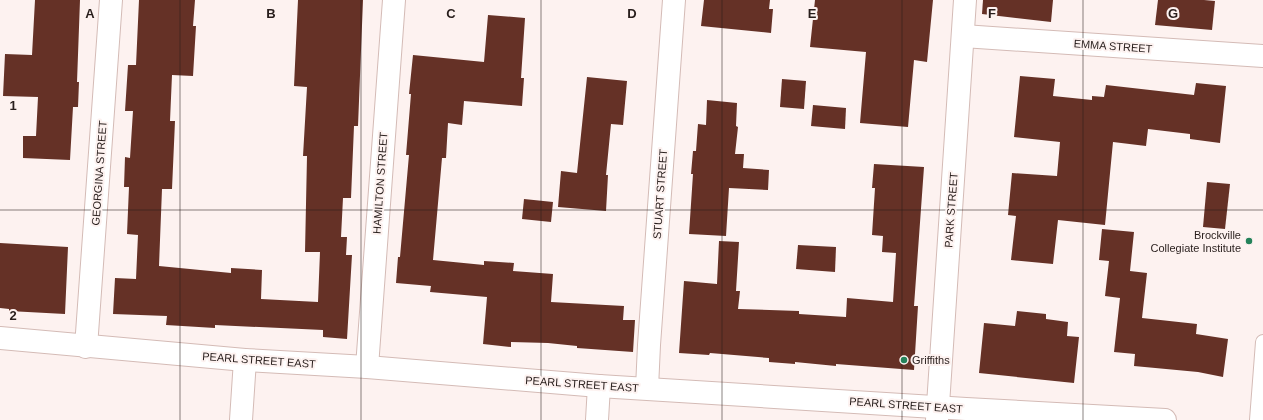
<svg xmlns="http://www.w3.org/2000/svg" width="1263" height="420" font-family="Arial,sans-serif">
	<rect width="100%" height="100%" fill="#fdf2f0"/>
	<!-- building -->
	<g fill="#653126">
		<path d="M35,0H80L77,82H79L78,107H73L70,160L23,158V136H36L38,97L3,96L5,54L32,55Z"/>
		<path d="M139,0H195L193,26H196L193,76L172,75L170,121H175L172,189H162L159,266L231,273V268L262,270L261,299L318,302L320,252H305L307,156H303L307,87L294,86L298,0H363L358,126H354L351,198H343L341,237H347L346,255H352L347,339L323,337V330L215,325V328L166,325L167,316L113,314L115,278L136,279L138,235L127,234L129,187H124L125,157L130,158L133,111H125L128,65H136Z"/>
		<path d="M704,0H770L769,9H773L771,33L701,26Z"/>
		<path d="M815,0H933L927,62L914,60L908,127L860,123L866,52L810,47Z"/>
		<path d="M983,0H1053L1051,22L982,14Z"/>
		<path d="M1158,0H1204L1215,1L1212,30L1155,25Z"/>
		<path d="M488,15L525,18L521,78H524L522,106L464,101L462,125L448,123L446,158H442L433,260L484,265V261L514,263L513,271L553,274L551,302L624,306L623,320H635L633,352L577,348V346L548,343L511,342V347L483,344L487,297L430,292L431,286L396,283L398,257H400L409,155H406L411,94H409L413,55L484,62Z"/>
		<path d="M1020,76L1055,79L1053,96L1092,100V96L1104,97L1106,85L1194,95L1196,83L1226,86L1220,143L1190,139V134L1148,129L1146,146L1113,142L1105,225L1058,220L1053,264L1011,260L1016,216L1008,215L1012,173L1057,176L1060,142L1014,137Z"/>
		<path d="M587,77L627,81L623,125L611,124L606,175H608L606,211L558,207L561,171L577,173Z"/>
		<path d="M782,79L806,81L804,109L780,107Z"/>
		<path d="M707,100L737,103L736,126L738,127L735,154H744L743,168L769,170L768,190L729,188L726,236L689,234L693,174H691L693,151H696L698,124L706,125Z"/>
		<path d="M813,105L846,108L845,129L811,126Z"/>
		<path d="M874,164L924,167L914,306H918L914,370L836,364V366L795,362V364L769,362V358L710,353L709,355L679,353L684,281L717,284L719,241L739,242L736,291H740L738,309L799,311V314L846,317L847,298L893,302L896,253L882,252L883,236L872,235L875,188H872Z"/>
		<path d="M1207,182L1230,184L1225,229L1203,227Z"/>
		<path d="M524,199L553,202L551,222L522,219Z"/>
		<path d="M1102,229L1134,232L1130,271L1147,273L1142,318L1197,324L1196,334L1228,339L1223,377L1198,372L1134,366L1135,354L1114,352L1120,298L1105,296L1109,261L1099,260Z"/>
		<path d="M0,243L68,247L65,314L9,311V309L0,308Z"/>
		<path d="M798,245L836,247L835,272L796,269Z"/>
		<path d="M1017,311L1046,314V319L1068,322L1067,336L1079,337L1074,383L979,373L984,323L1015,326Z"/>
	</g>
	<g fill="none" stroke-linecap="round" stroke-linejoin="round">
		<!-- lane casing -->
		<g stroke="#d4bbb6" stroke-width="16">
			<path id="lane" d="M1257,420L1263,342"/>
		</g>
		<!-- street casing -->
		<g stroke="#d4bbb6" stroke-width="24">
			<g id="street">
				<path d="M963,36L1263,56"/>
				<path d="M86,347L111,0"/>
				<path d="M367,367L394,0"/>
				<path d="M647,388L649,345L674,0"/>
				<path d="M241,420L245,360"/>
				<path d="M597,420L599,386"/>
				<path d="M937,420L965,0"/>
			</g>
		</g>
		<!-- secondary casing -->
		<g stroke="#d4bbb6" stroke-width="24">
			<path id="secondary" d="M0,338L245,360L367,367L599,386L966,409L1165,420"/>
		</g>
		<!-- lane -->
		<use href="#lane" stroke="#fff" stroke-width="14"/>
		<!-- street -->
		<use href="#street" stroke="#fff" stroke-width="22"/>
		<!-- secondary -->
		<use href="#secondary" stroke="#fff" stroke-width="22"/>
	</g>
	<!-- grid -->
	<path fill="none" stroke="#281e1c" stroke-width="1" stroke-opacity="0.55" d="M180,0V420M361,0V420M541,0V420M722,0V420M902,0V420M1083,0V420M0,210H1263"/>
	<!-- markers -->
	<g fill="#24825a" stroke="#fdf2f0" stroke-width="1.5">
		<circle cx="1249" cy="241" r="4"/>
		<circle cx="904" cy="360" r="4"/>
	</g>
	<g text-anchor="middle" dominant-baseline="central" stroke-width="4" stroke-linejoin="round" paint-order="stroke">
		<!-- street labels -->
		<g font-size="11" fill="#281e1c" stroke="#fdf2f0">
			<text transform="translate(1113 46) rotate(4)">EMMA STREET</text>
			<text transform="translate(99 173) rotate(-86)">GEORGINA STREET</text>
			<text transform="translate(380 183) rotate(-86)">HAMILTON STREET</text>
			<text transform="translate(660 194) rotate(-86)">STUART STREET</text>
			<text transform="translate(951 210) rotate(-86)">PARK STREET</text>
			<text transform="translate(259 360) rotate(4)">PEARL STREET EAST</text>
			<text transform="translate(582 384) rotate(4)">PEARL STREET EAST</text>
			<text transform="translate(906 405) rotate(4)">PEARL STREET EAST</text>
		</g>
		<!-- poi labels -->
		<g font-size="11" fill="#281e1c" stroke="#fdf2f0" text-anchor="end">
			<text x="1241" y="235">Brockville<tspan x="1241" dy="13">Collegiate Institute</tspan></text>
			<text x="912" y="360" text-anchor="start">Griffiths</text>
		</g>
	</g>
	<g font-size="13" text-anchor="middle" font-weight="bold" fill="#281e1c" stroke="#fdf2f0" stroke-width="4" stroke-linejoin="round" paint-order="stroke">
		<text x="90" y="18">A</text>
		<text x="271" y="18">B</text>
		<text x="451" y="18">C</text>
		<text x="632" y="18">D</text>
		<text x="812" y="18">E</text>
		<text x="992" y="18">F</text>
		<text x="1173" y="18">G</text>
		<text x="13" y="110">1</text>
		<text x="13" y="320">2</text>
	</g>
</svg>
